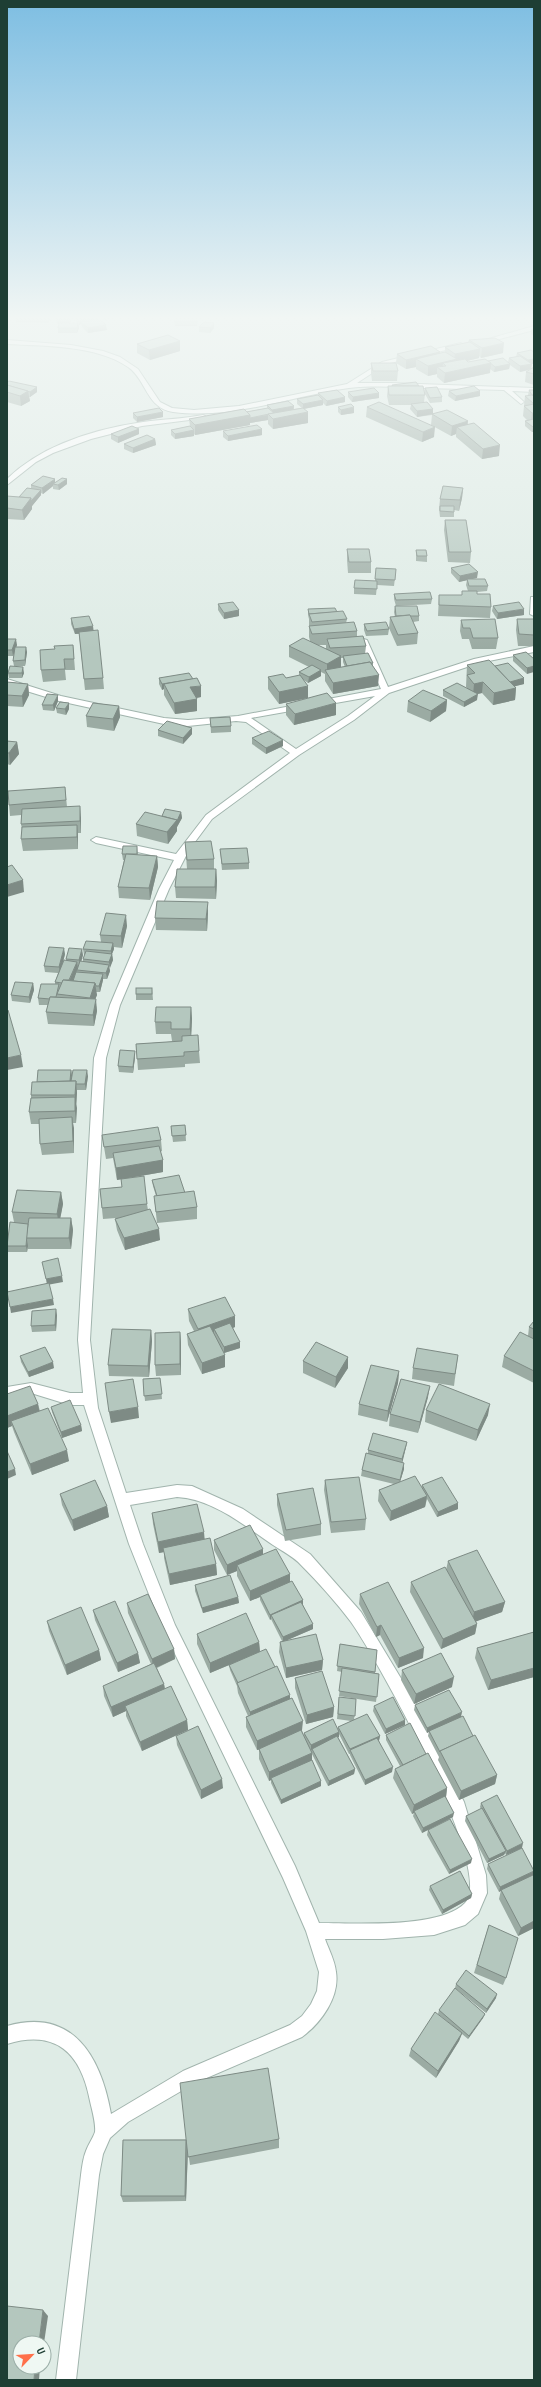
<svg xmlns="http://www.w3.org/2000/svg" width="541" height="2387" font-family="'PT Sans Narrow',sans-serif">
	<rect width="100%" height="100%" fill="#dfece6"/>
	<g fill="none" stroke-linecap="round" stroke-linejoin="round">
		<!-- minor casing -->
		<g stroke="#a1b4ad" stroke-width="2">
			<g id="minor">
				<path d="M534,326V330L481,344L478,342Z"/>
				<path d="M7,340L71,345L103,351L120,357L138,369L160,402L172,408L194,410L239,406L347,384L382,362L461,343L464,345L463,346L386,364L357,383H391L534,388V392L512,391L524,402L521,404L504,390C477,389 451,389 425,388C400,387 374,385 349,388C291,396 232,420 173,412C146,408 147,380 128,367C97,345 43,346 7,344Z"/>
				<path d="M203,415L205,416V418L142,426L91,439L53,453L36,462L7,485V479C42,445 95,429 143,422C163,419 183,419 203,415Z"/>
				<path d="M531,597H534V616L530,614Z"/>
				<path d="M360,638L367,640L388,687L474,659L534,646V652L479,663L389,693L354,720L299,755L212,819L189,850L169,889L120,1005L106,1058L90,1340L98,1408L126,1493L177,1485L192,1486L243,1509L310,1554L361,1612L414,1700L464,1802L486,1875L487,1893L478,1914L465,1925L434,1935L383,1939H325C329,1950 335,1961 336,1972C340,1997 321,2023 302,2037L195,2083L128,2122L110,2138L103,2154L99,2175L76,2380H56L81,2175C82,2167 83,2158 86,2151C88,2145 93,2138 95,2132C96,2123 92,2110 90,2101C81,2053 56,2029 7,2044V2026C73,2007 101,2057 111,2114L183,2071L290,2025L302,2016L311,2004L317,1991L319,1972L306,1931L283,1878L162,1627L129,1544L84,1405H70L31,1393L7,1399V1387L31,1383L70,1393H83L78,1340L94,1058L110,1005L159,889L174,860L96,843L91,840L96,837L176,854L206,815L290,753L246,722L236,721L188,726L164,724L59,701L7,685V679L61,696L164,718L188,720L238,716L381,689L359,640ZM375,696L348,716L296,749L251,718ZM177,1497C213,1499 245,1526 273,1545C282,1551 294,1557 301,1565C318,1582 336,1602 351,1622C376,1657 496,1871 465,1903C440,1929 354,1923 319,1923L295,1866L175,1625L143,1544L130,1505Z"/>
			</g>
		</g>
		<!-- minor -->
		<use href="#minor" fill="#fff" fill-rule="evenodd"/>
	</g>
	<!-- wall -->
	<g fill="#9baba3" fill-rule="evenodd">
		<path d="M15,315H51V317L48,323L16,322Z"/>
		<path d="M54,315H69L70,317L71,322L63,323H78L73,319V315H98L99,316V319L107,330L88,333L82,327L81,324L79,325L78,323L79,328L77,333H58V328L59,324H58L54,318Z"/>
		<path d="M98,315H114V318L103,320Z"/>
		<path d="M198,320L197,326H175L174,321Z"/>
		<path d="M214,323V328L210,333L199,332V327Z"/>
		<path d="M534,328V336L531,334V329Z"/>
		<path d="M469,340L503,353L481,358L479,356V358L467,361L468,362L488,361L508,362L509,358L516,357L517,353L534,352V364H532L531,369L534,367V385L525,382L526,372L530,370L520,372L510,365L509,369L494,372L490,369V373L444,383L437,377V374L428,376L416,369V367L406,369L396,363L397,354L440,353L445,352V347L468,342Z"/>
		<path d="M180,341V351L150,360L137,353V344Z"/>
		<path d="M371,363L398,371L397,381H372L371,373Z"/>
		<path d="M7,382L37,387V392L30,397H29L30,401L21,406L7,402Z"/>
		<path d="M392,385L424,393L425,388L442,397V402L430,403L425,394L424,402L433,409V414L467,425L499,456L482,459L456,437V434L451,436L431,425L432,415L417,417L410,409L411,405H389L387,396L388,386H391Z"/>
		<path d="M529,390H534V432H532L525,426V421H528L523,416L525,396H529L528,395Z"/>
		<path d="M449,391L480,396L455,401L448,396Z"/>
		<path d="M348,392L379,393V398L352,402L348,397Z"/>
		<path d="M318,393L345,402L326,406L323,403V405L304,409L308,423L273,429L268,424V420L250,423V425L195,435L194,434V436L175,439L171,435V430L190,426L189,419L246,412L267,408V405L294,406V409L302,408L297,404V399L318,395Z"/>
		<path d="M338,407L354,413L341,415L338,412Z"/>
		<path d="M367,407L434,437L422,442L366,417Z"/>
		<path d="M133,413L163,417L137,422L133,418Z"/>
		<path d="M139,429V434L118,443L111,439V434Z"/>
		<path d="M262,429V435L228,441L223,437V431Z"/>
		<path d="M155,439L156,445L133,453L124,449V444Z"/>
		<path d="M67,479V484L59,490L53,489V486L43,494L41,493V495L32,506V509L24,520L7,519V496L19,497L31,488V485L55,482Z"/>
		<path d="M463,488L462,498L459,511L454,510V517H440L439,509L440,499Z"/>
		<path d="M445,520L471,552L470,563L448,562L444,530Z"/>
		<path d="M347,549L371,562V573H348L347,560Z"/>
		<path d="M416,550L427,556V562L416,561Z"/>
		<path d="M376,568L396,569L394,586L377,585L376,595L354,594V588L375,581Z"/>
		<path d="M451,568L477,578L470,579L488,586L487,591L477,592V594L491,607L490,618L438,616L439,595H462V591H468L466,585L467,580L459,582L451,573Z"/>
		<path d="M394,594L432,599L431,604L396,606L394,599Z"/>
		<path d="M218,604L239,610V616L224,619L218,610Z"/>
		<path d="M395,606L419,616V621L413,622L418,633L417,644L397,646L389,628L390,617H395L394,612Z"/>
		<path d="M493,606L524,615L497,619L492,611Z"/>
		<path d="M308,609L337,612L347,619L346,623L357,631V637L366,646L365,654L373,663V666L378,686L333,694L325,681V674L321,672V676L308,683L304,680L308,698L279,704L268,689V677L286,678L299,676V672L309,667L289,657V646L310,641L309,637V619L308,615ZM318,645H326V649ZM341,658H343V662L345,667H341Z"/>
		<path d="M71,618L93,626L103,678L104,689L85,690L79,634H75L71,624Z"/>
		<path d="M517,619H534V646H518L516,630Z"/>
		<path d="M461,620L498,638L496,649H472L469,639H462L460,631Z"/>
		<path d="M364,624L389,629L388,635L366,636L364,630Z"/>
		<path d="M7,639L17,645L16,647L27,652L25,666H14L13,661L14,651L13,656H7Z"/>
		<path d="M73,645L75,670H65L66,680L43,682L41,670L55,649Z"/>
		<path d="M513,655L534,659L527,674L513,661Z"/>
		<path d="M467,665L495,666L524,684L515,686L516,688L515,700L493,705L482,693L477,694V700L464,707L443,696V690L468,689L466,687Z"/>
		<path d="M8,673H24L22,678H9Z"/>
		<path d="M159,678L201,697L196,698L197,711L175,714L164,695V689L162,690L159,684Z"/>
		<path d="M7,682L28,684L29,695L23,707L7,706Z"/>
		<path d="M447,700L446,711L430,722L407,712L408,701Z"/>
		<path d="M58,701L54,711L43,710L42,705Z"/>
		<path d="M286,704L336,715L294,725L286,715Z"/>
		<path d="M119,706L120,717L114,731L87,727L86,716Z"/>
		<path d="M56,708L69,709L66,715L57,713Z"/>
		<path d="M210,718L231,726V732L211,733Z"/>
		<path d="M192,728V734L183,744L158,736V730Z"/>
		<path d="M252,738L283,746L266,754L252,744Z"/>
		<path d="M7,741L17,742L19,754L10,765L7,764Z"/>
		<path d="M65,787L67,807L81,818V833H78V849L23,851L21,839L22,830L21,824V815L10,816L9,805Z"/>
		<path d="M181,812L182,818L177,827V831L168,844L137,836L136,824L162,816Z"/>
		<path d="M185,842L214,859V869H216L217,881L216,899L176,898L175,887L187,869Z"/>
		<path d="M137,846L138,855L157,856L158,867L150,900L119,898L118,887L124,860H123L122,854Z"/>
		<path d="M220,849L249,863V869L222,870Z"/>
		<path d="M208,913L207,931L156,930L155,918Z"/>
		<path d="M127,926L122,948L114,947V949L112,954L113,960L109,968L110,971L107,979H103V980L100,992H96L97,995L95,999L97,1011L94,1026L48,1024L46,1012L48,1005H39L38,998L55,984V982L58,973L45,972L44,966L65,954L63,963L66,961V959L83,955L81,961L83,962V959L85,955H84L83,949L101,942L100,935Z"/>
		<path d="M33,983L34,990L30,1003L12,1001L11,995Z"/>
		<path d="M152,988L153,1000H136V994Z"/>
		<path d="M191,1007L192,1019L191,1036L199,1051L200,1063L185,1064V1067L138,1070L136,1044L182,1041H172L171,1034H156L155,1022Z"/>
		<path d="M135,1057L133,1073L119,1072L118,1066Z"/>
		<path d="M71,1070L72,1076H88L86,1090H77L76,1123H73L74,1153L42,1155L40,1144L39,1124H31L29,1112L31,1098V1095L37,1082Z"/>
		<path d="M185,1125L186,1141L173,1142L171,1126Z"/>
		<path d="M102,1135L161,1140L162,1151L160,1152L163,1160V1172L129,1178L147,1204L148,1210L160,1240L125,1250L117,1230L115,1219L116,1218L103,1219L100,1189L122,1187L121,1179L117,1180L113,1158L106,1159Z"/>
		<path d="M152,1180L185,1193L197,1207V1219L157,1223L154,1196H156L153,1186Z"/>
		<path d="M61,1192L63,1204L60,1218H71L73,1230L71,1249H28V1246L27,1252H8L7,1243L14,1222L12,1212Z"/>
		<path d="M188,1309L235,1327L233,1328L240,1348L224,1353L225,1367L202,1374L188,1345L187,1334L194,1331L189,1321Z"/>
		<path d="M57,1315L56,1331L32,1332L31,1326Z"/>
		<path d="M534,1321V1383L502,1367L504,1356L528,1336L529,1327Z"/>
		<path d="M151,1330L152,1341L149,1377L109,1376L108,1365Z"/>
		<path d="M180,1332L181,1343V1375L156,1376L155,1365Z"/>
		<path d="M458,1355L454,1386L412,1379L413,1368Z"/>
		<path d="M20,1356L54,1368L29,1377L21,1362Z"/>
		<path d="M348,1357V1368L335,1388L303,1373V1361Z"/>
		<path d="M399,1371L398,1383L387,1422L358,1415L359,1404Z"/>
		<path d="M160,1378L162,1399L145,1401L143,1379Z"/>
		<path d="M7,1394L38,1404L40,1411L69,1461L32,1475L14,1432L12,1426L7,1428Z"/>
		<path d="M428,1397L418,1433L389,1426L390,1414Z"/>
		<path d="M51,1407L81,1425L82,1431L62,1438L52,1412Z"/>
		<path d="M426,1410L488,1415L476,1441L425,1422Z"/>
		<path d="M407,1442L406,1447L402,1462L404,1469L400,1482L422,1488V1485L458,1503V1509L437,1517L427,1499L425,1507L390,1521L378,1501L379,1490L394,1484L361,1476L362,1470L368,1454V1450Z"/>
		<path d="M325,1480L366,1519L365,1530L331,1533L324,1490Z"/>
		<path d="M60,1494L107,1506L109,1517L74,1531L62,1505Z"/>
		<path d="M277,1494L321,1524V1535L285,1541L277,1505Z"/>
		<path d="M152,1513L205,1539L216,1564L217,1575L170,1585L164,1558V1552L159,1553L153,1524Z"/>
		<path d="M214,1540L263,1554L290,1574V1582L303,1605L313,1629L287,1640L323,1660L322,1670L286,1678L279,1652L280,1642L282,1641L271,1619L270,1620L260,1600V1597L250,1601L237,1576V1571L227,1575L214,1550Z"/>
		<path d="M448,1561L505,1602L502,1612L476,1621L477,1624L475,1634L441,1649L410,1592L411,1582L446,1570Z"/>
		<path d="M195,1585L238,1597L239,1603L203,1613L195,1591Z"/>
		<path d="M360,1594L423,1658L398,1668L380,1635L376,1637L359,1604Z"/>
		<path d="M127,1603L174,1649L175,1659L157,1668L164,1684L165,1688L187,1720L188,1730L142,1751L126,1716V1711L113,1717L104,1696L103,1686L151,1664L128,1613Z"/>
		<path d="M93,1610L138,1653L140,1663L118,1672L95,1620Z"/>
		<path d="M47,1621L99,1650L101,1660L67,1675L49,1631Z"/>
		<path d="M534,1632V1677L488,1690L475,1658L477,1648Z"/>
		<path d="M197,1634L259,1642L260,1652L290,1698L304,1736V1733L338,1730V1727L351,1721L337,1719L339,1697L356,1699L354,1720L380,1736L379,1741L392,1772L365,1785L350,1755V1754H349L339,1734V1737H338L355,1769L354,1774L328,1786L312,1754V1761L321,1786L281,1804L271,1783V1780L269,1781L259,1759V1750H257L246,1727V1717L248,1716L238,1693L237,1686L230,1670L229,1665L210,1673L197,1644Z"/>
		<path d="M340,1644L377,1650L375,1673L379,1674L376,1702L339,1696L342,1672L337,1671Z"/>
		<path d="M402,1670L452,1687L414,1704L401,1680Z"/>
		<path d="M295,1678L334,1707L333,1717L306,1724L295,1688Z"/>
		<path d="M415,1705L461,1717L473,1736L497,1775L495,1784L459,1800L438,1760L439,1757L428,1736L429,1731L427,1733L414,1710Z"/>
		<path d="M374,1706L405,1725L385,1734L373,1711Z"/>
		<path d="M386,1735L426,1754L447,1788L446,1797L453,1817L422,1833L413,1816L414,1813L412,1814L393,1778L395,1769L400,1766L386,1740Z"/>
		<path d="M176,1736L223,1788L201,1799L177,1745Z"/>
		<path d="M481,1803L522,1848L506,1855L505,1853L504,1855L487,1863L465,1821L466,1816L481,1809L480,1807Z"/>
		<path d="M428,1830L471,1863L449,1874L427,1835Z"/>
		<path d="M488,1864L533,1875L534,1928L518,1936L499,1899L501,1890L499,1892L487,1869Z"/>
		<path d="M430,1886L472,1894L471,1898L442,1914L429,1890Z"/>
		<path d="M489,1925L506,1978L503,1985L474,1973Z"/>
		<path d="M456,1984L496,1998L486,2013L455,1988Z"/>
		<path d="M439,2010L485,2014L483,2018L468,2039L462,2034L459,2041L436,2078L409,2056L411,2049L453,2026L438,2014Z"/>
		<path d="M279,2139V2148L190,2165L188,2151L186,2201L123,2202L121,2196L123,2140Z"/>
	</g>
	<!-- shaded-wall -->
	<g fill="#7e8b85">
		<path d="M9,315H12V316L7,325V319Z"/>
		<path d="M47,315H51V317L48,323Z"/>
		<path d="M103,315H114V318L103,320Z"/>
		<path d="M99,316V321L81,322V324L79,325V320Z"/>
		<path d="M70,317L71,322L58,324V319Z"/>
		<path d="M78,323L79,328L77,333V328Z"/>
		<path d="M214,323V328L210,333V328Z"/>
		<path d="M106,325L107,330L88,333V328Z"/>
		<path d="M180,341V351L150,360L149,350Z"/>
		<path d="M504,343L503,353L481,358L482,348Z"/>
		<path d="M480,349L479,358L446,366L443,363L442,371L437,367V374L428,376V366L454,360L455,354Z"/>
		<path d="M440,352L439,362L416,359V367L406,369V360Z"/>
		<path d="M534,359V364H530H532L531,369L520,372V366L527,365L528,360Z"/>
		<path d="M491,363L490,373L444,383L445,373Z"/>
		<path d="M510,364L509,369L494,372L495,367Z"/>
		<path d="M37,387V392L30,397V392Z"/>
		<path d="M28,391L30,401L21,406L20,396Z"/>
		<path d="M480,391V396L455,401L456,396Z"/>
		<path d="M379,393V398L352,402L353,397Z"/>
		<path d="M345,397V402L326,406L327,401Z"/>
		<path d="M323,400V405L303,409V404Z"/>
		<path d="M294,406L293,411L272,414V410Z"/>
		<path d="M354,407V413L341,415V410Z"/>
		<path d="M433,409V414L417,417V411Z"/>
		<path d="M163,412V417L137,422V417Z"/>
		<path d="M308,412V423L273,429V419Z"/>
		<path d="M532,413H534V423H531Z"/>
		<path d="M250,415V425L195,435V425Z"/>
		<path d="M268,415V420L250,423V418Z"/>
		<path d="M468,421L467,431L457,427L456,434L451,436L452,426Z"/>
		<path d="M435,427L434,437L422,442L423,432Z"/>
		<path d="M533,427H534V432H532Z"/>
		<path d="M139,429V434L118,443V437Z"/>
		<path d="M262,429V435L228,441V436Z"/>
		<path d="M194,430V436L175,439V434Z"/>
		<path d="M155,439L156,445L133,453V448Z"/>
		<path d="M500,445L499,456L482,459L483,449Z"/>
		<path d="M55,479V484H53V486L43,494L42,488Z"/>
		<path d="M67,479V484L59,490L58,485Z"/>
		<path d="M463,488L462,498L459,511L460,500Z"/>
		<path d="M41,490V495L32,506V509L24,520L22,510L31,498Z"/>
		<path d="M478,572L477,578L459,582L460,576Z"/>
		<path d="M524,609V615L497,619L498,613Z"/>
		<path d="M239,610V616L224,619V613Z"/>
		<path d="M93,626V632L75,634L74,629Z"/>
		<path d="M16,639L17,645L13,656L12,650Z"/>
		<path d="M26,647L27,652L25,666V660Z"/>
		<path d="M341,656V667L327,673V664Z"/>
		<path d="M534,666V672L527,674V668Z"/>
		<path d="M23,667L24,673L22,678V673Z"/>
		<path d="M321,670V676L308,683L309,677Z"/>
		<path d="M379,675L378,686L333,694V683Z"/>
		<path d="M524,678V684L508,688L509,682Z"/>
		<path d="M483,682L482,693L473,695L474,684Z"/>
		<path d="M28,684L29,695L23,707L22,696Z"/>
		<path d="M162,684H164V689L162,690Z"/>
		<path d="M201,686V697L191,699L190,687Z"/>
		<path d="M308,686V698L279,704V692Z"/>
		<path d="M516,688L515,700L493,705L494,693Z"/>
		<path d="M478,694L477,700L464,707V702Z"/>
		<path d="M58,695V701L54,711L53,705Z"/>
		<path d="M197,699V711L175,714L174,703Z"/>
		<path d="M447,700L446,711L430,722L431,711Z"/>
		<path d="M69,703V709L66,715L65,709Z"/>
		<path d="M336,703V715L294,725L295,714Z"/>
		<path d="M119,706L120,717L114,731L113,719Z"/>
		<path d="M192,728V734L183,744V738Z"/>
		<path d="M283,740V746L266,754V748Z"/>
		<path d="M17,742L19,754L10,765L9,753Z"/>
		<path d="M80,806L81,818V833L80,821Z"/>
		<path d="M181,812L182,818L177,827V831L168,844L167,832Z"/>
		<path d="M77,825L78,837V849L77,837Z"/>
		<path d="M157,856L158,867L150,900L149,888Z"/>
		<path d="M216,869L217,881L216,899L215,887Z"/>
		<path d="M23,880L24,892L7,897V885Z"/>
		<path d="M208,902V913L207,931L206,919Z"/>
		<path d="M126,915L127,926L122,948L121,936Z"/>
		<path d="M113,943L114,949L112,954L113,960L110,968L109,962L111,956V951Z"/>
		<path d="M64,948L65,954L60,973L59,967Z"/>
		<path d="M82,949L83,955L80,966L79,960Z"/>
		<path d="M77,962L78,968L69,990L68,984Z"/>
		<path d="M109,965L110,971L107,979L106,973Z"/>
		<path d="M103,974V980L100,992L99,986Z"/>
		<path d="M33,983L34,990L30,1003L29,997Z"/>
		<path d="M95,983L97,995L91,1010L90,998Z"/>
		<path d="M96,999L97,1011L94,1026L93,1015Z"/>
		<path d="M191,1007L192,1019L191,1040L190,1029Z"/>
		<path d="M135,1051V1057L133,1073V1067Z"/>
		<path d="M21,1055L23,1067L7,1070V1058Z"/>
		<path d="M71,1070L72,1076L70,1090V1084Z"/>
		<path d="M87,1070L88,1076L86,1090L85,1084Z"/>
		<path d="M76,1081L77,1093L76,1104L77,1108L76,1123L75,1111V1095Z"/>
		<path d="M72,1117L74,1128V1153L73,1141Z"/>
		<path d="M163,1160V1172L117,1180L116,1168Z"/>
		<path d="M61,1192L63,1204L59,1225L57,1214Z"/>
		<path d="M71,1218L73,1230L71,1249L69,1238Z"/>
		<path d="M159,1229L160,1240L125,1250L124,1238Z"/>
		<path d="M27,1240L28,1246L27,1252L26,1246Z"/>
		<path d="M62,1276L63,1282L47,1285L46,1279Z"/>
		<path d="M53,1299L54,1305L11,1313L10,1307Z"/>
		<path d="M56,1309L57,1315L56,1331L55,1325Z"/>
		<path d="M235,1316V1327L216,1334L214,1329V1335L199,1340L198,1329Z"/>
		<path d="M151,1330L152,1341L149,1377L148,1366Z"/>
		<path d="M180,1332L181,1343V1375L180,1364Z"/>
		<path d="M240,1342V1348L224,1353V1347Z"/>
		<path d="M7,1353L8,1357V1383L7,1379Z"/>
		<path d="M225,1355V1367L202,1374V1363Z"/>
		<path d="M348,1357V1368L335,1388L336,1377Z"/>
		<path d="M53,1362L54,1368L29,1377L28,1372Z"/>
		<path d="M399,1371L398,1383L387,1422L388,1411Z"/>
		<path d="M430,1386L428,1397L418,1433L420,1422Z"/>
		<path d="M38,1404L40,1415L11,1421L12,1426L7,1428V1416Z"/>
		<path d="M490,1404L488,1415L476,1441L478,1430Z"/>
		<path d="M138,1407L139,1418L111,1423L109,1412Z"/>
		<path d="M81,1425L82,1431L62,1438L61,1432Z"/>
		<path d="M407,1442L406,1447L402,1464V1459Z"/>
		<path d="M67,1450L69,1461L32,1475L30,1464Z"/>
		<path d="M404,1463V1469L399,1485L400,1480Z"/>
		<path d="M15,1469L16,1475L7,1479V1472Z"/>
		<path d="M427,1496L425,1507L390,1521L391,1511Z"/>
		<path d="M458,1503V1509L437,1517L438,1512Z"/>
		<path d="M107,1506L109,1517L74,1531L72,1520Z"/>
		<path d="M204,1532L205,1543L163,1548L164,1552L159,1553L158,1542Z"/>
		<path d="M263,1549V1560L237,1565V1571L227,1575V1565Z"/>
		<path d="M216,1564L217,1575L170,1585L169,1574Z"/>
		<path d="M290,1574V1584L260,1595V1597L250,1601V1591Z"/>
		<path d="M238,1597L239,1603L203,1613L202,1608Z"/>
		<path d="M303,1600V1606L271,1615V1619L270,1620V1615Z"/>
		<path d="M505,1602L502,1612L472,1623L474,1612Z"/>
		<path d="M313,1624V1629L283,1642V1637Z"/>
		<path d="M477,1624L475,1634L441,1649L443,1639Z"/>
		<path d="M381,1625L380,1635L376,1637L377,1627Z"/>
		<path d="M259,1642L260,1652L210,1673V1663Z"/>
		<path d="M424,1648L423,1658L398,1668L399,1658Z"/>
		<path d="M174,1649L175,1659L153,1669L152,1659Z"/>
		<path d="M99,1650L101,1660L67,1675L65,1665Z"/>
		<path d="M138,1653L140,1663L118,1672L117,1663Z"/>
		<path d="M323,1660L322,1670L286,1678V1668Z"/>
		<path d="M534,1668V1677L488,1690L491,1680Z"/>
		<path d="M454,1677L452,1687L414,1704L416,1694Z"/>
		<path d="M164,1684L165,1693L125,1706L126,1711L113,1717L111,1707Z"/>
		<path d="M290,1695V1704L250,1721V1712Z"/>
		<path d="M334,1707L333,1717L306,1724L307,1715Z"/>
		<path d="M462,1712L461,1717L427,1733V1728Z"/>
		<path d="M187,1720L188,1730L142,1751L140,1742Z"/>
		<path d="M405,1720V1725L385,1734L386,1729Z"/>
		<path d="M303,1721L302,1730L257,1750V1741Z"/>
		<path d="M339,1732V1737L311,1750V1745Z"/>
		<path d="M380,1736L379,1740L352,1753L350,1750L349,1754L350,1749Z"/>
		<path d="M312,1753V1762L271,1778V1780L269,1781V1772Z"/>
		<path d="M393,1767L392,1772L365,1785V1780Z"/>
		<path d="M355,1769L354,1774L328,1786L329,1781Z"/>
		<path d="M497,1775L495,1784L459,1800L461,1791Z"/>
		<path d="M222,1779L223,1788L201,1799V1790Z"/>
		<path d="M321,1781V1786L281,1804V1800Z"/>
		<path d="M447,1788L446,1797L414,1811V1813L412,1814L414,1805Z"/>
		<path d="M454,1813L453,1817L422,1833L423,1828Z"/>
		<path d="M523,1843L522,1848L506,1855L507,1851Z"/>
		<path d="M506,1851L504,1855L487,1863L489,1859Z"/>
		<path d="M472,1859L471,1863L449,1874L450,1870Z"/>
		<path d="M534,1871L533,1875L499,1892L500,1887Z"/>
		<path d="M472,1894L471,1898L442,1914L443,1910Z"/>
		<path d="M534,1921V1928L518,1936L521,1928Z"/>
		<path d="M497,1994L496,1998L486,2013L487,2009Z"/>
		<path d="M485,2014L483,2018L468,2039L469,2036Z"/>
		<path d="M462,2033L459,2041L436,2078L438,2071Z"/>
		<path d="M187,2140L188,2146L186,2201L185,2196Z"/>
		<path d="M43,2310L48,2316L44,2343H39Z"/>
		<path d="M35,2367H40L39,2380H34Z"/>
	</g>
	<!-- building -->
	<g fill="#b4c7be" stroke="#7e8b85">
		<path d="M55,315H69L70,317L58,319Z"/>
		<path d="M74,315H98L99,316L79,320Z"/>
		<path d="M176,315H197L196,321H174Z"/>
		<path d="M100,319L106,325L88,328L81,322Z"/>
		<path d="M204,322L214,323L210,328L199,327Z"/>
		<path d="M59,323H78L77,328H58Z"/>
		<path d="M168,335L180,341L149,350L137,344Z"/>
		<path d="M495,338L504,343L482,348L469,340Z"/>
		<path d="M470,342L480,349L455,354L445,347Z"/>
		<path d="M431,346L440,352L406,360L397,354Z"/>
		<path d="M531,350L534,352V359L528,360L517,353Z"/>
		<path d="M445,352L457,359L428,366L416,359Z"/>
		<path d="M520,356L532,364L520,366L509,358Z"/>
		<path d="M503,358L510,364L495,367L488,361Z"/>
		<path d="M465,359L468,362L485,359L491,363L445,373L437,367L446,366L443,363Z"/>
		<path d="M371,363H396L398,371H373Z"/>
		<path d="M534,367V374L526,372Z"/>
		<path d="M9,381L37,387L30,392L7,385V382Z"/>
		<path d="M416,382L419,386H393L392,385Z"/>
		<path d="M7,385L28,391L20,396L7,392Z"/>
		<path d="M388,386H423L425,395H389Z"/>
		<path d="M474,386L480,391L456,396L449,391Z"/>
		<path d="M437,387L442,397L430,398L425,388Z"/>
		<path d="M374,388L379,393L353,397L348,392Z"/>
		<path d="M337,390L345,397L327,401L318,393Z"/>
		<path d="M529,390H534V394L532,395Z"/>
		<path d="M318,395L323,400L303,404L297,399Z"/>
		<path d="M532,395L534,397V404L525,396Z"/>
		<path d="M288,401L294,406L272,410L267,405Z"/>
		<path d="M379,402L435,427L423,432L367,407Z"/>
		<path d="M427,402L433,409L417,411L411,404Z"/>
		<path d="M351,404L354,407L341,410L338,407Z"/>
		<path d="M534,404V413H532L524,406Z"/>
		<path d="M159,408L163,412L137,417L133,413Z"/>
		<path d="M268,408L274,413L250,418V415L246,412Z"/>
		<path d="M303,408L308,412L273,419L268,414Z"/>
		<path d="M244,409L250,415L195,425L189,419Z"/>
		<path d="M447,410L468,421L452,426L432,414Z"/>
		<path d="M534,419V427H533L525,421Z"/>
		<path d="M474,423L500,445L483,449L457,427Z"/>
		<path d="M257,425L262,429L228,436L223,431Z"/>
		<path d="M132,426L139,429L118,437L111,434Z"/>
		<path d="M190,426L194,430L175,434L171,430Z"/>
		<path d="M147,435L155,439L133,448L124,444Z"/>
		<path d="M43,476L55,479L42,488L31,485Z"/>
		<path d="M62,478L67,479L58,485L53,484Z"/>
		<path d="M443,486L463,488L460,500L440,499Z"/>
		<path d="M27,488L41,490L31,501V498L19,497Z"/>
		<path d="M7,496L31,498L22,510L7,508Z"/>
		<path d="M440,506H454V512L440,511Z"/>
		<path d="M445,520H466L471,552H449Z"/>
		<path d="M347,549H369L371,562H349Z"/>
		<path d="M416,550H426L427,556H417Z"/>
		<path d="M469,564L478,572L460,576L451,568Z"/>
		<path d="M376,568L396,569L395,580L375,579Z"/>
		<path d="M467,579H485L488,586H469Z"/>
		<path d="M355,580L377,581V589L354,588Z"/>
		<path d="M462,591H477V594H490L491,607L439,605V595H462Z"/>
		<path d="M430,592L432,599L396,600L394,594Z"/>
		<path d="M233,602L239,610L224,613L218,604Z"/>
		<path d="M519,602L524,609L498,613L493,606Z"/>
		<path d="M395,606H417L419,616H410V615L396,616Z"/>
		<path d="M335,608L337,612L309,614L308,609Z"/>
		<path d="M343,611L347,619L312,622L309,614Z"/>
		<path d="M410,615L418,633L398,635L390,617Z"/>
		<path d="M89,616L93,626L74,629L71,618Z"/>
		<path d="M495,619L498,638H473L470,628H463L461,620Z"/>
		<path d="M517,619H534V635L519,634Z"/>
		<path d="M354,622L357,631L312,634L309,626Z"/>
		<path d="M386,622L389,629L367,631L364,624Z"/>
		<path d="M98,630L103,678L84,679L79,632Z"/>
		<path d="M363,636L366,646L330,648L327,639Z"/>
		<path d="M303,638L341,656L327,664L289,646Z"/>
		<path d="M7,639H16L12,650H7Z"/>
		<path d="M73,645L74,659H64L65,669L41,670L40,650L55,649L54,646Z"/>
		<path d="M15,647H26L25,660L13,661Z"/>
		<path d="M526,652L534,659V666L527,668L513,655Z"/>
		<path d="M368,653L373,663H371L370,662L347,666L343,656Z"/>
		<path d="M489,660L516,688L494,693L483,682L474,684L467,675L475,673L467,665Z"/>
		<path d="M370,662L379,675L333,683L325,670Z"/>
		<path d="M508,663L524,678L510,682L495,666Z"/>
		<path d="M312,665L321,670L309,677L299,672Z"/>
		<path d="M10,666L23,667L22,673H8Z"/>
		<path d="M189,673L193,679L162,684L159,678Z"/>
		<path d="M283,674L286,678L300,675L308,686L279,692L268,677Z"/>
		<path d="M197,678L201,686L190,687L197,699L174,703L164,684Z"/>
		<path d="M7,682L28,684L22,696L7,695Z"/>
		<path d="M457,683L478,694L464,702L443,690Z"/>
		<path d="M423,690L447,700L431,711L408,701Z"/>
		<path d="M327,693L336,703L295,714L286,704Z"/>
		<path d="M47,694L58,695L53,705H42Z"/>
		<path d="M60,702L69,703L65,709L56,708Z"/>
		<path d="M93,703L119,706L113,719L86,716Z"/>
		<path d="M230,717L231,726L211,727L210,718Z"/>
		<path d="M167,721L192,728L183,738L158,730Z"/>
		<path d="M269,731L283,740L266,748L252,738Z"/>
		<path d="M7,741L17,742L9,753H7Z"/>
		<path d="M65,787L66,800L9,805L8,791Z"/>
		<path d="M80,806V821L21,824L22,809Z"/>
		<path d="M165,809L181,812L177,821V820L162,816Z"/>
		<path d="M145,812L177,820L167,832L136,824Z"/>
		<path d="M77,825V837L21,839L22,827Z"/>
		<path d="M211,841L214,859L187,860L185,842Z"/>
		<path d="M123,846H137V854H122Z"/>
		<path d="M247,848L249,863L222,864L220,849Z"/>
		<path d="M126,854L157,856L149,888L118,887Z"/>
		<path d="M12,865L23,880L7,885V867Z"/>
		<path d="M177,869H216L215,887H175Z"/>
		<path d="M157,901L208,902L206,919L155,918Z"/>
		<path d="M106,913L126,915L121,936L100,935Z"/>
		<path d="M86,941L113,943L111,951L83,949Z"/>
		<path d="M49,947L64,948L59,967L44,966Z"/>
		<path d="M69,948L82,949L79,960L66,959Z"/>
		<path d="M86,951L112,954L109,962L83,959Z"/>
		<path d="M64,960L77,962L69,980H63L62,983L55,982Z"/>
		<path d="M80,961L109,965L106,973L77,970Z"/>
		<path d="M76,972L103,974L99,986H96L95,983L73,981Z"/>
		<path d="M63,980L95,983L90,998L57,994Z"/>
		<path d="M15,982L33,983L29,997L11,995Z"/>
		<path d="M41,984H59L56,997H50V999L38,998Z"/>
		<rect x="136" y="988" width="16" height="6"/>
		<path d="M50,997L96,999L93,1015L46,1012Z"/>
		<path d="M156,1007H191L190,1029H171V1022H155Z"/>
		<path d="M7,1010H8L21,1055L7,1058Z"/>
		<path d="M198,1035L199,1051L184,1052V1056L137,1059L136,1044L182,1041V1036Z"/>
		<path d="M120,1050L135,1051L133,1067L118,1066Z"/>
		<path d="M38,1070H71L70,1081L37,1082Z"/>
		<path d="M73,1070H87L85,1084H76V1081H71Z"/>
		<path d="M76,1081L75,1095H31L32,1082Z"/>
		<path d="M75,1097V1111L29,1112L31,1098Z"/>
		<path d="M72,1117L73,1141L40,1144L39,1119Z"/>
		<path d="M185,1125L186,1135L172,1136L171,1126Z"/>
		<path d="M158,1127L161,1140L104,1147L102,1135Z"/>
		<path d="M159,1146L163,1160L116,1168L113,1153Z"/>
		<path d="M179,1175L185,1193L157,1196L152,1180Z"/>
		<path d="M144,1176L147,1204L102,1208L100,1189L122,1187L121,1179Z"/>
		<path d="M17,1190L61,1192L57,1214L12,1212Z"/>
		<path d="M194,1191L197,1207L156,1212L154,1196Z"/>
		<path d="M150,1209L159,1229L124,1238L115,1219Z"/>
		<path d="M29,1218H71L69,1238H26Z"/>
		<path d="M10,1222L28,1224L26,1246H7Z"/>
		<path d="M58,1258L62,1276L46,1279L42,1262Z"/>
		<path d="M49,1283L53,1299L10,1307L7,1292Z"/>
		<path d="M225,1297L235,1316L198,1329L188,1309Z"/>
		<path d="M56,1309L55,1325L31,1326L32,1311Z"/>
		<path d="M534,1321V1329L529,1327Z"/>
		<path d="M230,1323L240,1342L224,1347L214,1329Z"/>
		<path d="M210,1326L225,1355L202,1363L187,1334Z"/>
		<path d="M112,1329L151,1330L148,1366L108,1365Z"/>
		<path d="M180,1332V1364L155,1365V1333Z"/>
		<path d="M520,1332L534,1339V1371L504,1356Z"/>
		<path d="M316,1342L348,1357L336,1377L303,1361Z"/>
		<path d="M45,1347L53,1362L28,1372L20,1356Z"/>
		<path d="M417,1348L458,1355L455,1374L413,1368Z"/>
		<path d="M371,1365L399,1371L388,1411L359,1404Z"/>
		<path d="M160,1378L162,1394L144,1396L143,1379Z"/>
		<path d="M133,1379L138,1407L109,1412L105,1383Z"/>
		<path d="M401,1379L430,1386L420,1422L390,1414Z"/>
		<path d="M439,1384L490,1404L478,1430L426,1410Z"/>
		<path d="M30,1386L38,1404L7,1416V1394Z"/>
		<path d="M70,1400L81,1425L61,1432L51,1407Z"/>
		<path d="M48,1408L67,1450L30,1464L11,1421Z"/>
		<path d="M373,1433L407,1442L402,1459L368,1450Z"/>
		<path d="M7,1451L15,1469L7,1472Z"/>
		<path d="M366,1453L404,1463L400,1480L362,1470Z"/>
		<path d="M415,1476L427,1496L391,1511L379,1490Z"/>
		<path d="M359,1477L366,1519L331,1522L325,1480Z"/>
		<path d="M442,1477L458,1503L438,1512L422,1485Z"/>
		<path d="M95,1480L107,1506L72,1520L60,1494Z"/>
		<path d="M313,1488L321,1524L286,1530L277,1494Z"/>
		<path d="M197,1504L204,1532L158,1542L152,1513Z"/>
		<path d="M250,1525L263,1549L227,1565L214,1540Z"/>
		<path d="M210,1538L216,1564L169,1574L163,1548Z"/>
		<path d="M276,1549L290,1574L250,1591L237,1565Z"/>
		<path d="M477,1550L505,1602L474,1612L448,1561Z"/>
		<path d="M445,1567L477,1624L443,1639L411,1582Z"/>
		<path d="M230,1575L238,1597L202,1608L195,1585Z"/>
		<path d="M292,1581L303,1600L270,1615L260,1595Z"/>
		<path d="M388,1582L424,1648L399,1658L381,1625L377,1627L360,1594Z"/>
		<path d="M148,1594L174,1649L152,1659L127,1603Z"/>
		<path d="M115,1601L138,1653L117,1663L93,1610Z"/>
		<path d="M301,1602L313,1624L283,1637L271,1615Z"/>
		<path d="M81,1607L99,1650L65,1665L47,1621Z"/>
		<path d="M246,1613L259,1642L210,1663L197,1634Z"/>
		<path d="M534,1632V1668L491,1680L477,1648Z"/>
		<path d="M316,1634L323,1660L286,1668L280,1642Z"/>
		<path d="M340,1644L377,1650L375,1672L337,1666Z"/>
		<path d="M266,1649L275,1667L238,1683L229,1665Z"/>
		<path d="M441,1653L454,1677L416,1694L402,1670Z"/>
		<path d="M154,1663L164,1684L111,1707L103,1686Z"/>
		<path d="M277,1666L290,1695L250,1712L237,1683Z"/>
		<path d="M342,1668L379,1674L377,1697L339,1691Z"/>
		<path d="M322,1671L334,1707L307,1715L295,1678Z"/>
		<path d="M171,1686L187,1720L140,1742L125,1706Z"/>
		<path d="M449,1690L462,1712L427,1728L415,1705Z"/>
		<path d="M339,1697L356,1699L355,1716L338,1714Z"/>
		<path d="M393,1697L405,1720L386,1729L374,1706Z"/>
		<path d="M292,1698L303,1721L257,1741L246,1717Z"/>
		<path d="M367,1714L380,1736L350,1749L338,1727Z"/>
		<path d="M463,1716L473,1736L440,1751V1752L429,1731Z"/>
		<path d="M333,1719L339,1732L311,1745L304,1733Z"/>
		<path d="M410,1723L426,1754L403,1765L386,1735Z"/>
		<path d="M198,1726L222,1779L201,1790L176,1736Z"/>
		<path d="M301,1730L312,1753L269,1772L259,1749Z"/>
		<path d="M475,1735L497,1775L461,1791L440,1751Z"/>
		<path d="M337,1736L355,1769L329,1781L312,1749Z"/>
		<path d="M377,1738L393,1767L365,1780L350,1750Z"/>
		<path d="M428,1753L447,1788L414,1805L395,1769Z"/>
		<path d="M312,1760L321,1781L281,1800L271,1778Z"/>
		<path d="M497,1795L523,1843L507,1851L481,1803Z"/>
		<path d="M445,1796L454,1813L423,1828L414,1811Z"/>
		<path d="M482,1808L506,1851L489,1859L466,1816Z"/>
		<path d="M450,1819L472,1859L450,1870L428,1830Z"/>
		<path d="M522,1848L534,1871L500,1887L488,1864Z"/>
		<path d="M460,1871L472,1894L443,1910L430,1886Z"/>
		<path d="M533,1875L534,1876V1921L521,1928L501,1890Z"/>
		<path d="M489,1925L518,1938L506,1978L477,1965Z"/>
		<path d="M466,1970L497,1994L487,2009L456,1984Z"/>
		<path d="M455,1988L485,2014L469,2036L439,2010Z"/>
		<path d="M435,2012L462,2033L438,2071L411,2049Z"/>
		<path d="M268,2068L279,2139L188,2157L180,2083Z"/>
		<path d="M123,2140H186L185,2196H121Z"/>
		<path d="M7,2306L43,2310L39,2343H20V2367H35L34,2380H7Z"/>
	</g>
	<!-- sky -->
	<linearGradient id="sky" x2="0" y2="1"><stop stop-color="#7ebee2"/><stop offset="0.49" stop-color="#f1f6f4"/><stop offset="1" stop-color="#f1f6f4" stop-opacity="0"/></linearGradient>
	<rect width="541" height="649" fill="url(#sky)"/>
	<!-- border -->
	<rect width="541" height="2387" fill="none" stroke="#1e3e34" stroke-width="16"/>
	<!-- north arrow -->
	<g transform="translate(32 2355) rotate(65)"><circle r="19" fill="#eff8f3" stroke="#9baea7"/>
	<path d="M0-3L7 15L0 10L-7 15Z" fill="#ff704a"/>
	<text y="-6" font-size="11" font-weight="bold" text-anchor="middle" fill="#1e3e34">U</text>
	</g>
</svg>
